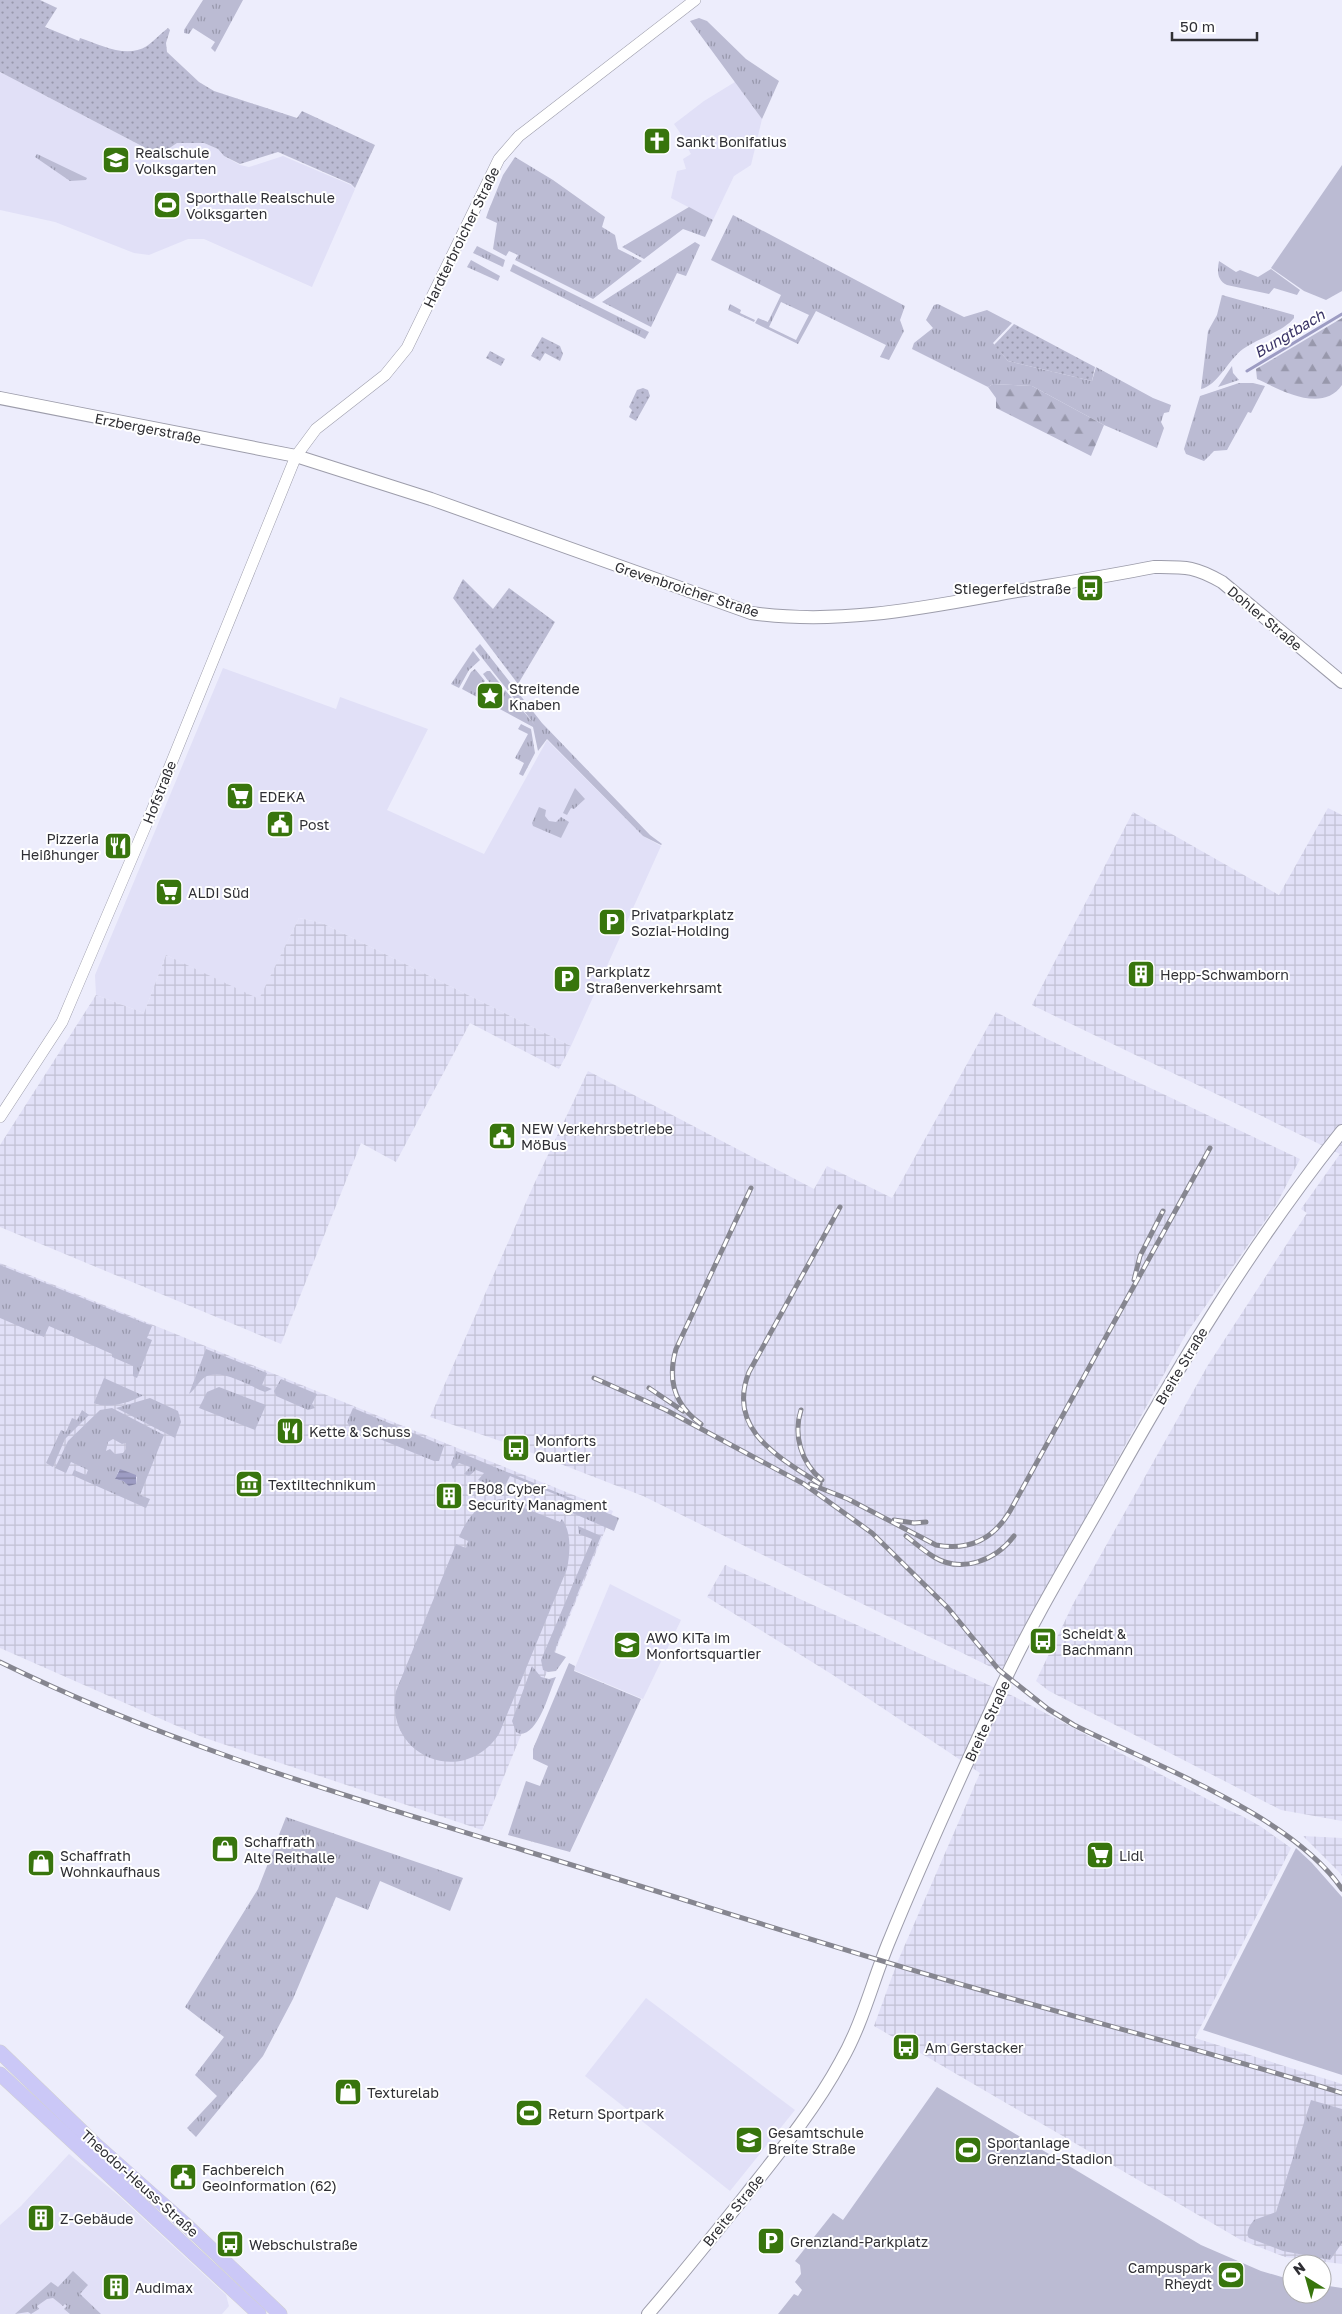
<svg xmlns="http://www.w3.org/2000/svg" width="1342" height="2314" font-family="'Golos Text',sans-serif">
	<defs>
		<pattern id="industrial-grid" width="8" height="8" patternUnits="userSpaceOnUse" patternTransform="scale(1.25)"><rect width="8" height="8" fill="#e1e0f7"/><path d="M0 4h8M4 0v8" fill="none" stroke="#c1c0d4"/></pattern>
		<pattern id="grass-tufts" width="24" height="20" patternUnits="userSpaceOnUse" patternTransform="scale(1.25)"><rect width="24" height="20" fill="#bbbbd3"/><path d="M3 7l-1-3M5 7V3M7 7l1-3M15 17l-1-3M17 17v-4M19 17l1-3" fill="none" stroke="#9898ac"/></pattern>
		<pattern id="forest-firs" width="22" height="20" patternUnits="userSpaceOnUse" patternTransform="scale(1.25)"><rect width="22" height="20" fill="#bbbbd3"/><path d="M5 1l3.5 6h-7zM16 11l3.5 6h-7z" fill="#9898ac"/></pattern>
		<pattern id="park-dots" width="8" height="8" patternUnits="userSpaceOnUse" patternTransform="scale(1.25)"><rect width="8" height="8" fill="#bbbbd3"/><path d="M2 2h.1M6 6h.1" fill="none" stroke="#9898ac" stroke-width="1.8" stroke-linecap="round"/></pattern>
		<pattern id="water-rules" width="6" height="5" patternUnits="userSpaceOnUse" patternTransform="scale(1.25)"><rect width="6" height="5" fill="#9d9cc3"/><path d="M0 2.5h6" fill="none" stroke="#80809f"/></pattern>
	</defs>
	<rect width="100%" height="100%" fill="#ededfc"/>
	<!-- built -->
	<g fill="#e1e0f7">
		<path d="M0,72L159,155L177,143H204L218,149L224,156L240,165L249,167L283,156L351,185L355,189L312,287L204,239H188L149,255L134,253L55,222L0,210Z"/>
		<path d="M735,82L762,119L751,165L734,176L713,220L671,198L677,171L686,169L683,159L691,154L687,147L689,146L674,124L704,101Z"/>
		<path d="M223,668L336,709L340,697L428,729L387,810L484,854L547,740L643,836L661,846L571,1046L322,923L299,918L259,1000L166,955L144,1013L96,995L95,975Z"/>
		<path d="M610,1584L681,1620L643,1699L574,1670Z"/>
		<path d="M646,1998L795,2110L730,2191L585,2076Z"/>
		<path d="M69,2154L119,2196L226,2295L229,2306L222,2314H0V2225L21,2206Z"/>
	</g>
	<!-- industrial -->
	<g fill="url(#industrial-grid)">
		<path d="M1328,808L1342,815V1821L1281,1810L1049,1691L1036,1681L1073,1604L1208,1365L1307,1213L1301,1209L1340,1154L1032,1005L1133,812L1279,895Z"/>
		<path d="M299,918L322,923L571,1046L559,1069L470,1023L396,1162L361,1143L281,1344L0,1227V1145L96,995L144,1013L166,955L259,999Z"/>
		<path d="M996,1012L1043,1037L1300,1159L1276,1205L1186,1334L1001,1672L643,1496L509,1444L430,1417L535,1182L588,1071L814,1189L827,1166L892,1198Z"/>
		<path d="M0,1263L613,1511L482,1830L202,1737L0,1648Z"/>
		<path d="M725,1565L1015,1697L1224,1808L1242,1816L1260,1826L1291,1848L1195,2038L1342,2084V2264L1285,2257L1241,2240L874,2026L897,1963L980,1773L833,1675L707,1597Z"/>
		<path d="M1303,1836L1342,1838V1876L1340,1873Z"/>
	</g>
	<!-- grass -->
	<g fill="url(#grass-tufts)" fill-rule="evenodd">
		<path d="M203,0H243L215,52L211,48L215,42L193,28L189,34L184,33V30Z"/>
		<path d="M699,18L707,21L746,59L779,81L762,119L690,21Z"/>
		<path d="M37,154L87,178L86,180L70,181L35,157Z"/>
		<path d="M515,157L553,180L605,217L602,227L615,235L618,249L642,261L593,299L515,260L518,255L509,251L506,256L493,249L497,223L486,218L488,212L503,175Z"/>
		<path d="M689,207L713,220L705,237L683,229L644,259L622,247Z"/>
		<path d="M733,215L905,306L900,320L904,331L889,360L880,357L886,345L816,311L798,344L755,323L758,318L768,322L781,295L711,260ZM781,302L809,315L796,340L769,327Z"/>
		<path d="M695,242L700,245L686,276L677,273L651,327L602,302Z"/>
		<path d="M477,246L505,260L503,267L473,253Z"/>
		<path d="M471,260L500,276L498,281L467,267Z"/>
		<path d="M1219,261L1236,272L1240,270L1258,277L1271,269L1300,290L1297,295L1274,288L1269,294L1227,285C1217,280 1217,271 1219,261Z"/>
		<path d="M513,264L649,332L645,339L510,271Z"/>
		<path d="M1222,295L1294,315V318C1283,332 1258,338 1243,349C1229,359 1217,386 1201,389L1208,331L1217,315Z"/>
		<path d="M730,304L741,310L740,313L755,320L754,322L728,310Z"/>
		<path d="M938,304L964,317L987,310L1012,323L993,343L1008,361L1092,381L1096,367L1153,398L1171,405L1169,412L1164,413L1161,422L1164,428L1157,448L1104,425L1032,386L993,384L988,387L912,349L914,343L933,328L926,320L934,305Z"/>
		<path d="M1232,366L1233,373L1239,380L1218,387Z"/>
		<path d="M1239,383H1253L1265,386L1251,413L1248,412L1227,450L1214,451L1204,461L1186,454L1184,449L1200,396Z"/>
		<path d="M480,644L542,723L650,835L662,844L661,845L643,836L547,739L538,751L533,727L496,707L505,690L535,725L475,649Z"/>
		<path d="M473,651L480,660L469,670L459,688L451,684Z"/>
		<path d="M475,669L485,681L478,691L477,697L462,689L471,672Z"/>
		<path d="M487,671H490L502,686L498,694L483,674Z"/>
		<path d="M487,684L497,697L492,705L479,698Z"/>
		<path d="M521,724L531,729L535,753L523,776L519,774L524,763L515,758L528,734L518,729Z"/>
		<path d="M575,788L585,799L574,809L571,808L567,815L563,813Z"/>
		<path d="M539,807L546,810L545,816L549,821L556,822L561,817L569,822L561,838L533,826L532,823Z"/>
		<path d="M0,1265L152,1326L147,1338L152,1340L137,1378L133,1376V1366L112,1357V1354L49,1326L44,1337L0,1318Z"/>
		<path d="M206,1349L267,1373L262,1385L272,1389L265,1392C249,1386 222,1368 205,1377C198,1382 195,1390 189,1394Z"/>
		<path d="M104,1378L142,1395V1396C128,1403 108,1409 94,1403Z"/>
		<path d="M281,1379L317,1394L312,1404L315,1408L308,1410L276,1396L274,1391Z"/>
		<path d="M219,1387L266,1405L255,1430L199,1408L207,1392Z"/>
		<path d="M150,1398L178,1411L181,1422L175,1438L116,1408Z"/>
		<path d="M112,1408L164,1435L140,1495L150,1499L146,1508L72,1475L74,1470L86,1475L88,1470L71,1462L66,1473L55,1468L68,1441L100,1410ZM113,1439L122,1444L126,1443V1449L123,1453L115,1454L110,1449L106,1451L108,1442ZM119,1470L137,1477L136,1484L128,1485L123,1481L115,1479Z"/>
		<path d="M353,1408L444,1446L439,1461H434L350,1427L347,1422Z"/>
		<path d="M82,1410L89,1415L65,1439L53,1467L46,1463L61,1430L66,1432L72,1418L77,1420Z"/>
		<path d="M456,1451L619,1518L614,1531L563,1509L567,1499L510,1476L506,1484L491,1485L478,1480L484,1473L476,1470L469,1476L464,1474L470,1467L459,1463L453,1469L451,1464Z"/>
		<path d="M501,1499L560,1522L562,1519C572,1533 570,1553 567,1569L499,1734C463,1789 383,1756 396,1691L456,1544L466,1548L468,1541L459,1537C467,1518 479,1502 501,1499Z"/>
		<path d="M578,1526L601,1536L554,1652L566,1657L556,1671L548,1672L543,1670L541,1660L592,1539L579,1534Z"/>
		<path d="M569,1663L575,1666L574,1671L641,1699L570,1852L508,1835L526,1781L540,1786L548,1766L533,1759V1749Z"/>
		<path d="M532,1666L541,1677L549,1679L556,1677C549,1692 539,1734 520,1734L516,1732L512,1721Z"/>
		<path d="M286,1817L463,1878L450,1911L380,1881L368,1910L336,1897L293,1999L263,2056L196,2137L187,2128L217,2096L195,2075L224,2037L185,2007L258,1889Z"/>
		<path d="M1311,2100L1342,2109V2243L1330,2260L1283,2251L1249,2238C1245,2232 1250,2225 1254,2220L1276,2212Z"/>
		<path d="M73,2271L88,2285L80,2294L101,2314H70L64,2309L67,2306L65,2304L63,2306L53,2298L47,2299L37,2306L39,2309L31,2314L28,2312L15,2314L51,2282L58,2287Z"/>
	</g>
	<!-- forest -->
	<g fill="url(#forest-firs)">
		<path d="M1342,318V385C1322,414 1281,390 1257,379L1256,369Z"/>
		<path d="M993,384L1032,386L1104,425L1091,456L996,408V398L988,387Z"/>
	</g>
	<!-- park -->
	<g fill="url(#park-dots)">
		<path d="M0,0H40L57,8L45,27L79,41L80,38C102,45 126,59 147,46C154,41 161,33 168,28L170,30L166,43L167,52L199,82L214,91L297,118L302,111L375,145L355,188L351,184L278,152L240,164L224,156L218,149L204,143H177L159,155L0,72Z"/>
		<path d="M1014,324L1095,367L1092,381L1008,361L994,345Z"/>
		<path d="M542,337L560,346L563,354L560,361L545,353L540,361L531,356Z"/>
		<path d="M490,351L505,359L501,366L486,358Z"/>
		<path d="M643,388L648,390L650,396L636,421L629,417L632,410L629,407L637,390Z"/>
		<path d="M463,579L493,609L509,588L555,622L518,684L453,598Z"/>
	</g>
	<!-- garden -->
	<g fill="#bbbbd3">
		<path d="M1342,165V291L1326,300L1304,291L1271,268Z"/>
		<path d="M1296,1848L1312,1863L1342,1897V2075L1203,2030Z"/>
		<path d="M937,2087L1201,2245L1261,2271L1292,2280V2294H1322V2285L1342,2288V2314H778L794,2294L798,2296L802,2290L795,2282L801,2274L800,2265L795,2261L833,2213L843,2220Z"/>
	</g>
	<!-- water -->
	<path fill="url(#water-rules)" d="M120,1469L136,1475V1484L129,1486L123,1481L115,1479Z"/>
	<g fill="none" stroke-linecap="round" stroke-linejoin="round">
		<!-- stream -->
		<path stroke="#9d9cc3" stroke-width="3" d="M1247,371L1342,314"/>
		<!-- tertiary casing -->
		<g stroke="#9d9dab" stroke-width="12">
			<path id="tertiary" d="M0,1117L62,1022L73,996L151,813L296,456L316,429L385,375L407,348L499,159L519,136L695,0"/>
		</g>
		<!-- secondary casing -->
		<g stroke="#9d9dab" stroke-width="14">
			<g id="secondary">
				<path d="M0,398L296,456L431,499L751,613C836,625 918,609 1000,594C1052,585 1103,577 1154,567C1186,567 1194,566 1222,582L1342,682"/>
				<path d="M648,2314C681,2276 713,2236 745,2196C779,2153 815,2109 841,2061C863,2023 873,1979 890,1939C925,1853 964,1769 1002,1686C1032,1621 1070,1559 1105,1497C1176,1370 1251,1245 1342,1131"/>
			</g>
		</g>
		<!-- primary casing -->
		<g stroke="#d1d1d2" stroke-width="15">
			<g id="primary">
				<path d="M0,2052L95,2144L184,2223L280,2314"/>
				<path d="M0,2074L259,2314"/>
			</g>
		</g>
		<!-- tertiary -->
		<use href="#tertiary" stroke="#fff" stroke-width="11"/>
		<!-- secondary -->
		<use href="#secondary" stroke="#fff" stroke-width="12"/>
		<!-- primary -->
		<use href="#primary" stroke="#cbc8f7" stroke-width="14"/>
		<!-- rail casing -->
		<g stroke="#868690" stroke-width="5">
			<g id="rail">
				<path d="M1134,1280L1140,1256L1163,1211"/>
				<path d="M594,1378L666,1410L804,1484L872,1533L948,1608L999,1670L1048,1709L1074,1725C1155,1766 1290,1814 1342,1889"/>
				<path d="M649,1388L683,1411"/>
				<path d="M801,1410C793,1435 801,1463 822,1480"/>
				<path d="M701,1424C674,1405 667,1380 676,1349L751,1188"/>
				<path d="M810,1484L848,1499L936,1545C968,1551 993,1540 1010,1511L1210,1148"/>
				<path d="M820,1484C779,1457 726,1430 749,1372L840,1207"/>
				<path d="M894,1520L914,1523L926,1522"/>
				<path d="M906,1536C915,1543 924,1551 934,1557C962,1574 996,1560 1014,1536"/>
				<path d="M0,1662C168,1745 347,1796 526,1851C675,1896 824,1945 974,1988C1097,2023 1220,2055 1342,2093"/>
			</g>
		</g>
		<!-- rail -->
		<use href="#rail" stroke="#fff" stroke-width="3" stroke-dasharray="9" stroke-linecap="butt"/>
	</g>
	<!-- icons -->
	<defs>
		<g id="church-square" transform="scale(1.4375)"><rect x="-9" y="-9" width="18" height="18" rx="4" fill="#38750d" stroke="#fff"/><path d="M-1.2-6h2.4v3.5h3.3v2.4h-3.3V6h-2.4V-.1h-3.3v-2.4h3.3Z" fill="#fff"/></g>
		<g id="school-square" transform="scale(1.4375)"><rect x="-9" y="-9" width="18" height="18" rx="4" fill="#38750d" stroke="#fff"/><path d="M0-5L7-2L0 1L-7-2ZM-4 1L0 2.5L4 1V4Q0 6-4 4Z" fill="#fff"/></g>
		<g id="stadium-square" transform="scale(1.4375)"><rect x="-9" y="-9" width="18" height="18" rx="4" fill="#38750d" stroke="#fff"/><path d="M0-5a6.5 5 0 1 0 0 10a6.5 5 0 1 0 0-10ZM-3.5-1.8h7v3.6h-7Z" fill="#fff"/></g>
		<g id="bus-square" transform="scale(1.4375)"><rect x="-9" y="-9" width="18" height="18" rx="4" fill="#38750d" stroke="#fff"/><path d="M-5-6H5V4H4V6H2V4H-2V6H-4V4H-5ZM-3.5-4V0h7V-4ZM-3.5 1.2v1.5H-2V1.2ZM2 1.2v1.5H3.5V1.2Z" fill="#fff"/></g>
		<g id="sight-square" transform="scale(1.4375)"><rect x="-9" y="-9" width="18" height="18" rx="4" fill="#38750d" stroke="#fff"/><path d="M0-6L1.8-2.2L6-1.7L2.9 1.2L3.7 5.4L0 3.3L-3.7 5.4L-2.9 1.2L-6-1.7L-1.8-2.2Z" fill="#fff"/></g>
		<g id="supermarket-square" transform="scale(1.4375)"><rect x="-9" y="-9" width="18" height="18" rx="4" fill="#38750d" stroke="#fff"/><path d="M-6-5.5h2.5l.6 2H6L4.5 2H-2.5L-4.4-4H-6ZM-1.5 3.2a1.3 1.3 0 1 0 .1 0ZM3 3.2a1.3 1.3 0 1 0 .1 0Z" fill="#fff"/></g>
		<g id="civic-square" transform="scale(1.4375)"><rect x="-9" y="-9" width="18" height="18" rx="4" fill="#38750d" stroke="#fff"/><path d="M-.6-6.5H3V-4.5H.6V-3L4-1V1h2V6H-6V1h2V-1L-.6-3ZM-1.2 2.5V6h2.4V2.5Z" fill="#fff"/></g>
		<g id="restaurant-square" transform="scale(1.4375)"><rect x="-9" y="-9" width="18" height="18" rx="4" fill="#38750d" stroke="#fff"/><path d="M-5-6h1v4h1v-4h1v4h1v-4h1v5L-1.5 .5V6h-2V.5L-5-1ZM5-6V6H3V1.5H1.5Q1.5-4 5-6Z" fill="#fff"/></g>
		<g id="parking-square" transform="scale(1.4375)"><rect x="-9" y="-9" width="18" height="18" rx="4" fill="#38750d" stroke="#fff"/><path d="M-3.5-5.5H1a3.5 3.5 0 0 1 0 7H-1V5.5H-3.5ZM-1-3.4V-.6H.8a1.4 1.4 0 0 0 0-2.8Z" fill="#fff"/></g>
		<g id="building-square" transform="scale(1.4375)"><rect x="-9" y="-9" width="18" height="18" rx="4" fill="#38750d" stroke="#fff"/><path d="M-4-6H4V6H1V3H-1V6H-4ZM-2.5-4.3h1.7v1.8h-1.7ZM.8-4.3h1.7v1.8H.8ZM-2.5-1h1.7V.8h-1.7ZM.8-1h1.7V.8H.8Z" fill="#fff"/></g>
		<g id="museum-square" transform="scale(1.4375)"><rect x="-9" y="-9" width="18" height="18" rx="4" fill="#38750d" stroke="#fff"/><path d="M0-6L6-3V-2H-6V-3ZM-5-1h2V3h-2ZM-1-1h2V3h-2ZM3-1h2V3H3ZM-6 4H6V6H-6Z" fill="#fff"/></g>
		<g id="shop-square" transform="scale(1.4375)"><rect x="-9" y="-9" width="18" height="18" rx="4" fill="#38750d" stroke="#fff"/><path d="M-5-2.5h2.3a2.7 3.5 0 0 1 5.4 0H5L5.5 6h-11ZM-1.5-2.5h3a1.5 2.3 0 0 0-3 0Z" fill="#fff"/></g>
	</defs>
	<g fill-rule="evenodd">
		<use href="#church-square" x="657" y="141"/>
		<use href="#school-square" x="116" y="160"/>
		<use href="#stadium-square" x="167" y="205"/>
		<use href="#bus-square" x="1090" y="588"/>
		<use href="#sight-square" x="490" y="696"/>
		<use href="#supermarket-square" x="240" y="796"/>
		<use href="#civic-square" x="280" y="824"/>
		<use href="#restaurant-square" x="118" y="846"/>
		<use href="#supermarket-square" x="169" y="892"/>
		<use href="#parking-square" x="612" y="922"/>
		<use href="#building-square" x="1141" y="974"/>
		<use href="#parking-square" x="567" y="979"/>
		<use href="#civic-square" x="502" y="1136"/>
		<use href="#restaurant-square" x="290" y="1431"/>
		<use href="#bus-square" x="516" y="1448"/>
		<use href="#museum-square" x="249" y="1484"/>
		<use href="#building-square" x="449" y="1496"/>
		<use href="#bus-square" x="1043" y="1641"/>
		<use href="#school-square" x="627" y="1645"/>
		<use href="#shop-square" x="225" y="1849"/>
		<use href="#supermarket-square" x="1100" y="1855"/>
		<use href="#shop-square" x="41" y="1863"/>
		<use href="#bus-square" x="906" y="2047"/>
		<use href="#shop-square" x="348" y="2092"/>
		<use href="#stadium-square" x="529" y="2113"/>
		<use href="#school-square" x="749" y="2140"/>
		<use href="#stadium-square" x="968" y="2150"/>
		<use href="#civic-square" x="183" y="2177"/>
		<use href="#building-square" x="41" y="2218"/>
		<use href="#parking-square" x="771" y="2241"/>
		<use href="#bus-square" x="230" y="2244"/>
		<use href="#stadium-square" x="1231" y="2275"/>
		<use href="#building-square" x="116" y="2287"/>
	</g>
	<g text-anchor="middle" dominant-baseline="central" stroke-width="4" stroke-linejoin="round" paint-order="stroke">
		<!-- poi labels -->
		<g font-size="14" fill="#2f2f34" stroke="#fff" text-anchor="start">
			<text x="676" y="141">Sankt Bonifatius</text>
			<text x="135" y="152">Realschule<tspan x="135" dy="16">Volksgarten</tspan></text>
			<text x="186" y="197">Sporthalle Realschule<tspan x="186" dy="16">Volksgarten</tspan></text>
			<text x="1071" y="588" text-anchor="end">Stiegerfeldstraße</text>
			<text x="509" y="688">Streitende<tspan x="509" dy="16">Knaben</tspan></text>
			<text x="259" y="796">EDEKA</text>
			<text x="299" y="824">Post</text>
			<text x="99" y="838" text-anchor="end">Pizzeria<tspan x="99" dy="16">Heißhunger</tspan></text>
			<text x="188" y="892">ALDI Süd</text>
			<text x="631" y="914">Privatparkplatz<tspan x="631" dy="16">Sozial-Holding</tspan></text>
			<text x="586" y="971">Parkplatz<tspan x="586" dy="16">Straßenverkehrsamt</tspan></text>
			<text x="1160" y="974">Hepp-Schwamborn</text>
			<text x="521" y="1128">NEW Verkehrsbetriebe<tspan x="521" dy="16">MöBus</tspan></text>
			<text x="309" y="1431">Kette &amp; Schuss</text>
			<text x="535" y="1440">Monforts<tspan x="535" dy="16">Quartier</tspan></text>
			<text x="268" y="1484">Textiltechnikum</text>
			<text x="468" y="1488">FB08 Cyber<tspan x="468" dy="16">Security Managment</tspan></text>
			<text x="1062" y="1633">Scheidt &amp;<tspan x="1062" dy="16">Bachmann</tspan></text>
			<text x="646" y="1637">AWO KiTa im<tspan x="646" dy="16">Monfortsquartier</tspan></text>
			<text x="244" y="1841">Schaffrath<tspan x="244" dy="16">Alte Reithalle</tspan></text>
			<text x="60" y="1855">Schaffrath<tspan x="60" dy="16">Wohnkaufhaus</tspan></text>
			<text x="1119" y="1855">Lidl</text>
			<text x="925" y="2047">Am Gerstacker</text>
			<text x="367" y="2092">Texturelab</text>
			<text x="548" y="2113">Return Sportpark</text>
			<text x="768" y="2132">Gesamtschule<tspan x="768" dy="16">Breite Straße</tspan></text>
			<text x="987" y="2142">Sportanlage<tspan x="987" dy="16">Grenzland-Stadion</tspan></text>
			<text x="202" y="2169">Fachbereich<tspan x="202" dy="16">Geoinformation (62)</tspan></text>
			<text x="60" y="2218">Z-Gebäude</text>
			<text x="790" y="2241">Grenzland-Parkplatz</text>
			<text x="249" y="2244">Webschulstraße</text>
			<text x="1212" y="2267" text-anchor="end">Campuspark<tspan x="1212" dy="16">Rheydt</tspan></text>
			<text x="135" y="2287">Audimax</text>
		</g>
		<!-- street labels -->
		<g font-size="14" fill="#2f2f34" stroke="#fff">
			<text transform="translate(461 237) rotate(-64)">Hardterbroicher Straße</text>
			<text transform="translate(148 428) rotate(11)">Erzbergerstraße</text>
			<text transform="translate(687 589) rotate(18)">Grevenbroicher Straße</text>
			<text transform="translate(1265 618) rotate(40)">Dohler Straße</text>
			<text transform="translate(159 792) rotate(-68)">Hofstraße</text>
			<text transform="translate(1181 1366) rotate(-59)">Breite Straße</text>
			<text transform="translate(987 1721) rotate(-65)">Breite Straße</text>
			<text transform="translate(140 2183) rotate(42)">Theodor-Heuss-Straße</text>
			<text transform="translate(733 2210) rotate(-51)">Breite Straße</text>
		</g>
		<!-- water labels -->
		<g font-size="15" font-style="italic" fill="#383265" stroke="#fff">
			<text transform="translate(1289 333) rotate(-31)">Bungtbach</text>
		</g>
	</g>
	<!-- north arrow -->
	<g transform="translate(1307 2279) rotate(323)"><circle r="24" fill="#ffffff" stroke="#acacae"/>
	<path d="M0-4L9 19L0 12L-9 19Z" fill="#38750d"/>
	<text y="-8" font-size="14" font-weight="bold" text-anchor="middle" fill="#2f2f34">N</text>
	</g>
	<!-- scale -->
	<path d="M1172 32v8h85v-8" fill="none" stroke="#2f2f34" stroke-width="2.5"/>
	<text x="1180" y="32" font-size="15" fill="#2f2f34" stroke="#ffffff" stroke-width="4" paint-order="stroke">50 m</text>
</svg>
